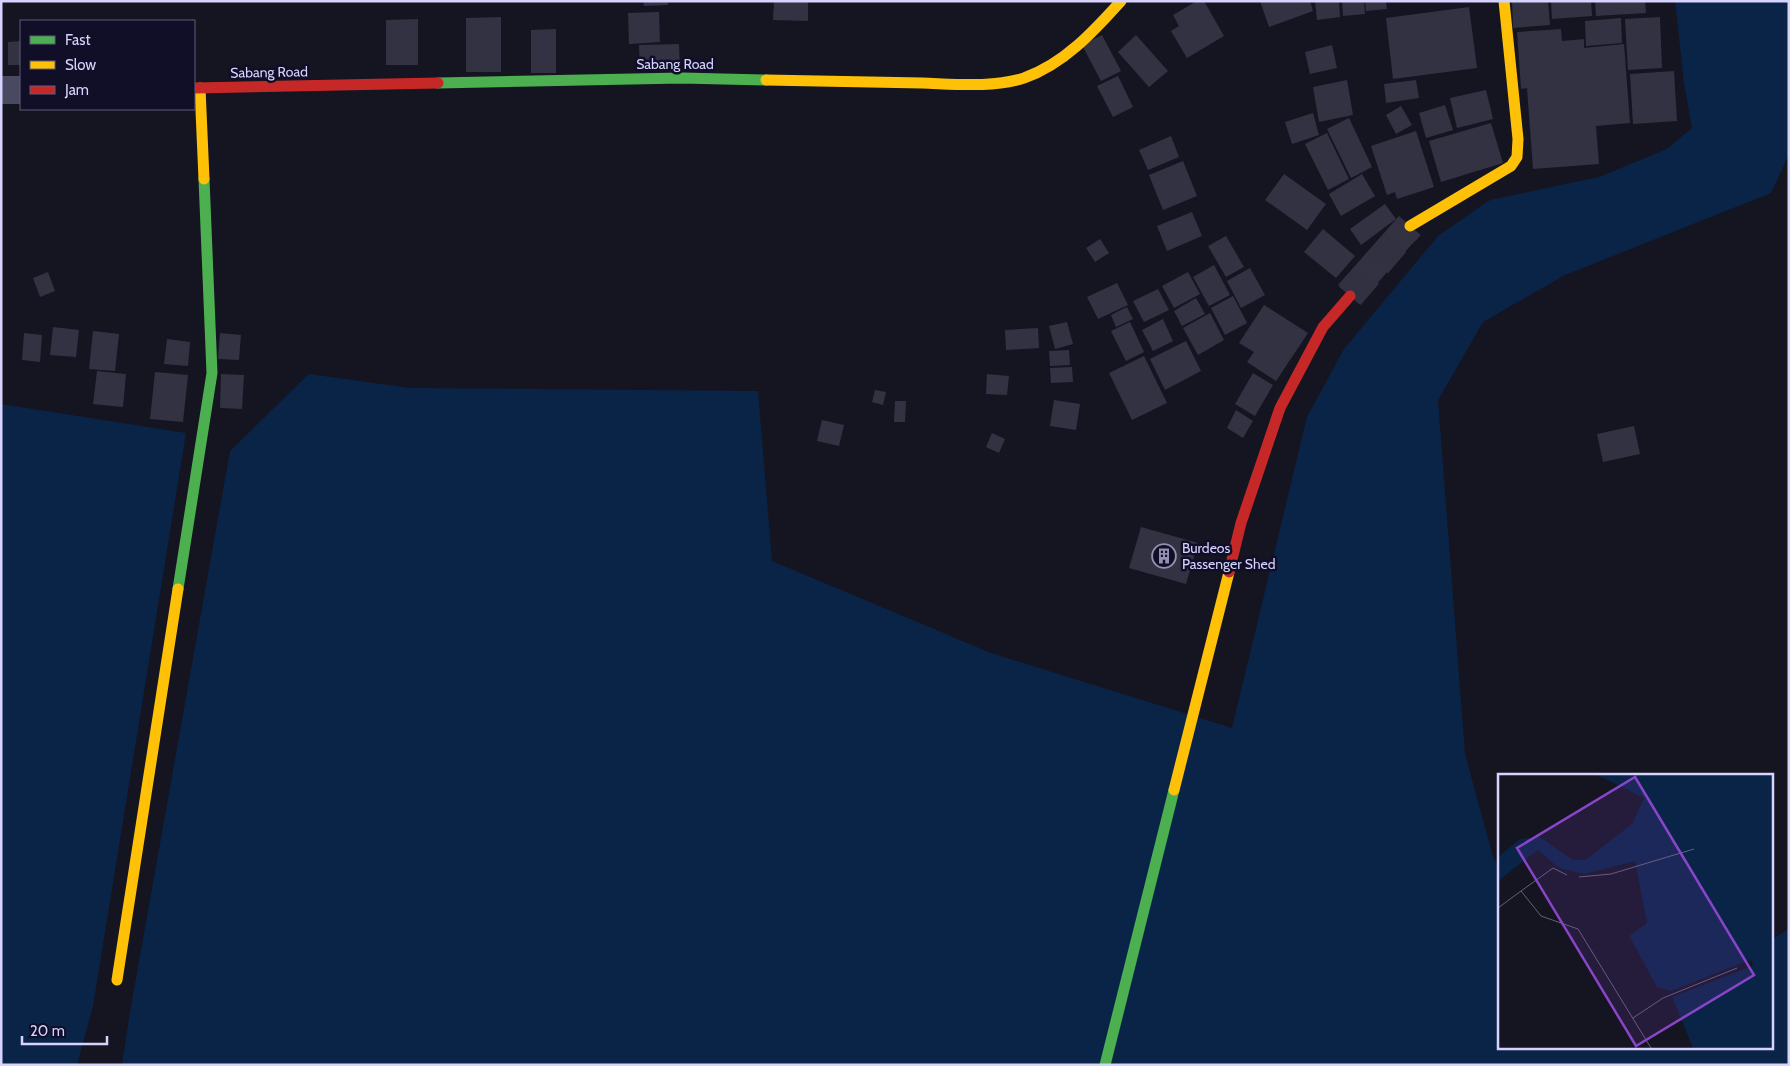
<svg xmlns="http://www.w3.org/2000/svg" width="1790" height="1066" font-family="Cabin,sans-serif">
	<rect width="100%" height="100%" fill="#151421"/>
	<!-- water -->
	<g fill="#0a2447">
		<path d="M1675,1H1789V154L1771,193L1565,275L1483,322L1438,400L1465,754L1493,857L1499,865V1047H1771V940L1789,929V1065H122L130,1012L230,451L309,374L410,388L758,391L772,561L991,653L1232,728L1307,417L1344,349L1438,236L1490,200L1599,177L1667,149L1692,128L1684,83Z"/>
		<path d="M1,404L186,433L93,1006L77,1065H1Z"/>
	</g>
	<!-- building -->
	<g fill="#333243">
		<path d="M643,1H668V5L644,6Z"/>
		<path d="M774,1H808V21L773,20Z"/>
		<path d="M1197,1H1204L1224,36L1187,58L1171,31L1179,26L1173,15Z"/>
		<path d="M1260,1H1310L1313,11L1269,27Z"/>
		<path d="M1315,1H1339L1340,17L1317,20Z"/>
		<path d="M1342,1H1364L1365,14L1343,16Z"/>
		<path d="M1365,1H1386L1387,9L1366,11Z"/>
		<path d="M1512,1H1548L1550,25L1513,28Z"/>
		<path d="M1551,1H1591L1592,16L1552,19Z"/>
		<path d="M1595,1H1645L1646,13L1596,16Z"/>
		<path d="M1469,7L1477,68L1393,79L1386,18Z"/>
		<path d="M659,12L660,42L629,44L628,13Z"/>
		<path d="M501,17V72H466V18Z"/>
		<path d="M1660,17L1662,68L1628,70L1625,19Z"/>
		<path d="M1621,18L1622,43L1586,46L1585,21Z"/>
		<path d="M418,19V65H386V20Z"/>
		<path d="M556,29V73H531V30Z"/>
		<path d="M1561,29L1562,41L1584,39V48L1624,44L1630,123L1596,126L1599,164L1533,169L1527,88L1521,89L1517,32Z"/>
		<path d="M1102,35L1121,71L1101,81L1082,45Z"/>
		<path d="M1136,35L1168,71L1149,87L1118,52Z"/>
		<path d="M21,41V65H8V42Z"/>
		<path d="M679,44L680,69L640,71L639,45Z"/>
		<path d="M1332,45L1337,68L1310,74L1305,52Z"/>
		<path d="M1674,71L1677,121L1633,124L1630,74Z"/>
		<path d="M1118,76L1133,107L1113,117L1097,86Z"/>
		<path d="M1347,80L1353,115L1319,122L1313,87Z"/>
		<path d="M1416,80L1419,98L1386,103L1384,84Z"/>
		<path d="M1486,90L1493,119L1457,128L1450,98Z"/>
		<path d="M1445,105L1453,130L1426,138L1419,113Z"/>
		<path d="M1401,106L1412,125L1396,134L1386,115Z"/>
		<path d="M1313,113L1319,135L1292,144L1285,122Z"/>
		<path d="M1349,118L1372,167L1351,178L1327,129Z"/>
		<path d="M1491,123L1503,163L1441,182L1429,141Z"/>
		<path d="M1416,131L1434,187L1397,199L1395,192L1387,195L1371,146Z"/>
		<path d="M1327,133L1349,179L1328,190L1305,144Z"/>
		<path d="M1171,136L1179,157L1148,170L1139,150Z"/>
		<path d="M1183,161L1197,196L1163,210L1149,175Z"/>
		<path d="M1284,174L1326,204L1307,230L1265,200Z"/>
		<path d="M1362,174L1375,196L1341,216L1329,194Z"/>
		<path d="M1385,204L1396,219L1361,245L1350,229Z"/>
		<path d="M1192,212L1202,236L1167,251L1157,226Z"/>
		<path d="M1399,216L1420,235L1359,304L1338,285Z"/>
		<path d="M1323,229L1355,256L1336,278L1304,252Z"/>
		<path d="M1226,236L1244,267L1226,277L1208,246Z"/>
		<path d="M1100,239L1109,253L1095,262L1086,248Z"/>
		<path d="M1214,265L1230,295L1209,306L1193,277Z"/>
		<path d="M1250,268L1265,295L1241,308L1227,281Z"/>
		<path d="M48,272L55,291L40,297L33,278Z"/>
		<path d="M1188,272L1200,294L1174,308L1162,286Z"/>
		<path d="M1117,283L1128,305L1098,319L1087,297Z"/>
		<path d="M1158,289L1169,310L1144,322L1133,301Z"/>
		<path d="M1233,296L1247,323L1225,335L1211,308Z"/>
		<path d="M1196,298L1205,314L1182,326L1174,311Z"/>
		<path d="M1264,305L1308,333L1276,381L1247,362L1254,352L1239,343Z"/>
		<path d="M1127,307L1133,319L1116,327L1111,315Z"/>
		<path d="M1210,313L1224,340L1198,355L1183,328Z"/>
		<path d="M1163,319L1173,341L1153,351L1142,330Z"/>
		<path d="M1067,322L1073,344L1055,349L1049,326Z"/>
		<path d="M1130,322L1144,352L1126,361L1111,331Z"/>
		<path d="M53,327L79,330L76,357L50,355Z"/>
		<path d="M1038,328L1039,348L1006,350L1005,330Z"/>
		<path d="M93,331L119,334L115,371L89,369Z"/>
		<path d="M24,333L42,335L40,362L22,360Z"/>
		<path d="M220,333L241,335L239,360L218,359Z"/>
		<path d="M167,339L190,342L188,366L164,364Z"/>
		<path d="M1186,341L1201,371L1165,390L1150,359Z"/>
		<path d="M1069,350L1070,365L1050,366L1049,351Z"/>
		<path d="M1144,356L1167,403L1132,420L1109,373Z"/>
		<path d="M1072,367L1073,382L1051,383L1050,368Z"/>
		<path d="M97,371L126,374L123,407L93,404Z"/>
		<path d="M155,372L188,375L183,422L150,419Z"/>
		<path d="M1253,373L1273,385L1255,416L1235,404Z"/>
		<path d="M221,374L244,375L242,409L220,408Z"/>
		<path d="M987,374L1009,376L1007,395L986,394Z"/>
		<path d="M875,390L886,392L883,405L872,402Z"/>
		<path d="M1054,400L1080,404L1076,430L1050,426Z"/>
		<path d="M895,401H906L905,422H894Z"/>
		<path d="M1236,410L1253,421L1243,438L1227,428Z"/>
		<path d="M822,420L844,425L839,446L817,441Z"/>
		<path d="M1634,426L1640,454L1603,462L1597,434Z"/>
		<path d="M992,433L1005,439L999,453L986,447Z"/>
		<path d="M1141,527L1198,543L1186,584L1129,568Z"/>
	</g>
	<g fill="none" stroke-linecap="round" stroke-linejoin="round">
		<!-- secondary-tunnel -->
		<path stroke="#323142" stroke-width="28" stroke-dasharray="28 14" stroke-linecap="butt" d="M1350,296L1410,226"/>
		<!-- street -->
		<path stroke="#494962" stroke-width="28" d="M1,90H21"/>
		<!-- fast -->
		<g stroke="#4caf50" stroke-width="11">
			<path d="M438,83L682,78L766,80"/>
			<path d="M178,589L212,373L204,179"/>
			<path d="M1105,1065L1174,790"/>
		</g>
		<!-- slow -->
		<g stroke="#ffc107" stroke-width="11">
			<path d="M766,80C818,81 870,82 922,83C954,84 993,88 1024,78C1064,64 1094,31 1121,1"/>
			<path d="M200,88L204,179"/>
			<path d="M1410,226L1511,166L1517,157L1518,139L1504,1"/>
			<path d="M1174,790L1229,572"/>
			<path d="M117,980L178,589"/>
		</g>
		<!-- jam -->
		<g stroke="#c62828" stroke-width="11">
			<path d="M194,88L438,83"/>
			<path d="M1229,572L1241,523L1280,408L1323,327L1350,296"/>
		</g>
	</g>
	<!-- icons -->
	<defs>
		<g id="building-ring" transform="scale(1.25)"><circle r="9.5" fill="#110e27" stroke="#9291b1" stroke-width="1.5"/><path d="M-4-6H4V6H1V3H-1V6H-4ZM-2.5-4.3h1.7v1.8h-1.7ZM.8-4.3h1.7v1.8H.8ZM-2.5-1h1.7V.8h-1.7ZM.8-1h1.7V.8H.8Z" fill="#9291b1"/></g>
	</defs>
	<g fill-rule="evenodd">
		<use href="#building-ring" x="1164" y="556"/>
	</g>
	<g text-anchor="middle" dominant-baseline="central" stroke-width="5" stroke-linejoin="round" paint-order="stroke">
		<!-- street labels -->
		<g font-size="14" fill="#d6d4ff" stroke="#110e27">
			<text x="675" y="64">Sabang Road</text>
			<text transform="translate(269 72) rotate(-1)">Sabang Road</text>
		</g>
		<!-- poi labels -->
		<g font-size="14" fill="#d6d4ff" stroke="#110e27" text-anchor="start">
			<text x="1182" y="548">Burdeos<tspan x="1182" dy="16">Passenger Shed</tspan></text>
		</g>
	</g>
	<!-- overview -->
	<g transform="translate(1498 774)">
		<rect width="275" height="275" fill="#151421"/>
		<path d="M99,1H275V274H195L174,223L254,192L255,188L249,187L173,217L159,213L131,162L149,149L137,87L87,100L61,94L40,76L0,107V83L22,65L42,63L75,86H87L134,50L146,24Z" fill="#0a2447"/>
		<path fill="none" stroke="#0a2447" stroke-width="2.5" d="M198,74L275,58"/>
		<path fill="none" stroke="#62617a" stroke-width="1" d="M81,103L113,100L196,75M23,117L55,94L69,101M0,134L23,117L43,142L80,155L153,274M135,244L165,224L239,194"/>
		<path fill="#8945c9" fill-opacity="0.15" stroke="#8945c9" stroke-width="2.5" d="M137,3L256,201L138,272L19,74Z"/>
		<rect width="275" height="275" fill="none" stroke="#d6d4ff" stroke-width="2.5"/>
	</g>
	<!-- border -->
	<rect width="1790" height="1066" fill="none" stroke="#d6d4ff" stroke-width="5"/>
	<!-- legend -->
	<rect x="20" y="20" width="175" height="90" fill="#110e27" stroke="#605d7d"/>
	<rect x="30" y="36" width="25" height="8" fill="#4caf50" stroke="#605d7d"/>
	<text x="65" y="45" font-size="15" fill="#d6d4ff">Fast</text>
	<rect x="30" y="61" width="25" height="8" fill="#ffc107" stroke="#605d7d"/>
	<text x="65" y="70" font-size="15" fill="#d6d4ff">Slow</text>
	<rect x="30" y="86" width="25" height="8" fill="#c62828" stroke="#605d7d"/>
	<text x="65" y="95" font-size="15" fill="#d6d4ff">Jam</text>
	<!-- scale -->
	<path d="M22 1036v8h85v-8" fill="none" stroke="#d6d4ff" stroke-width="2.5"/>
	<text x="30" y="1036" font-size="15" fill="#d6d4ff" stroke="#110e27" stroke-width="4" paint-order="stroke">20 m</text>
</svg>
